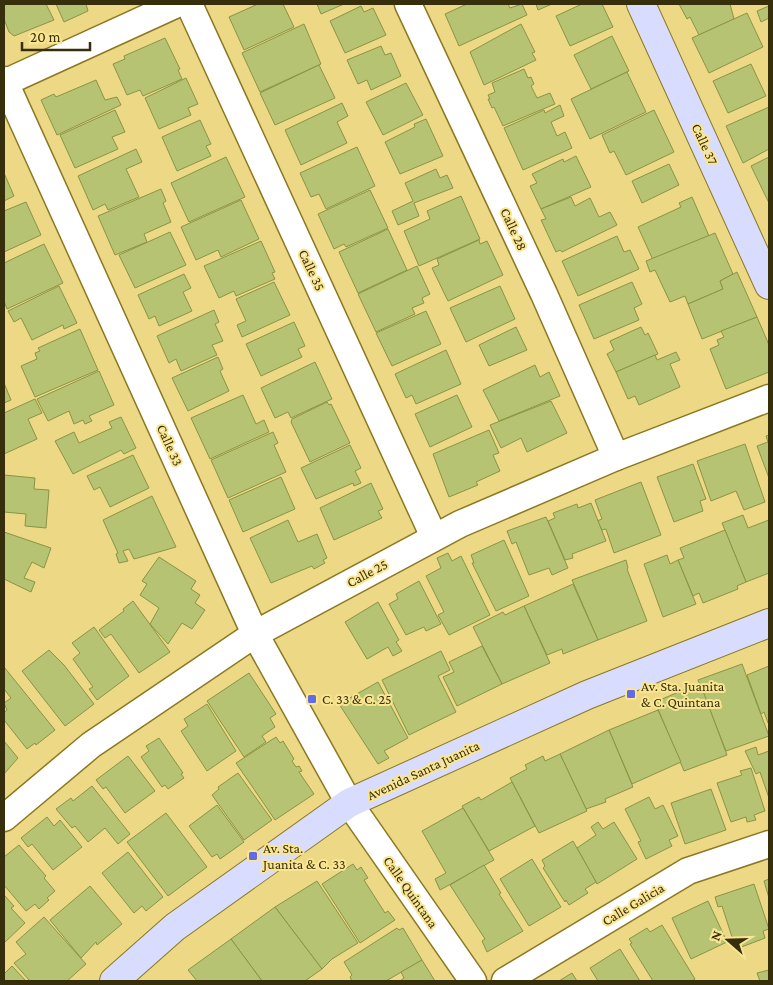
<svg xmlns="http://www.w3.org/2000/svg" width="773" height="985" font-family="'Crimson Pro',serif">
	<rect width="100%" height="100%" fill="#edd885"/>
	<!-- building -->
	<g fill="#b6c372" stroke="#899444">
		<path d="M4,4H46L54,20L14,36L9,32L4,19Z"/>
		<path d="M56,4H86L88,11L64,22Z"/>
		<path d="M258,4H283L294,27L244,50L229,17Z"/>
		<path d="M317,4H344L321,14Z"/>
		<path d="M467,4H508L510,8L522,4L527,15L459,46L445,14Z"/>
		<path d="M536,4H552L538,10Z"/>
		<path d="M582,4H602L613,27L570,46L556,16Z"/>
		<path d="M679,4H730L734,19L699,35L690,17L687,19Z"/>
		<path d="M361,6L364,12L373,8L386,35L345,53L330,21Z"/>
		<path d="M769,6V18L761,22L757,11Z"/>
		<path d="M747,13L763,47L709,73L692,38Z"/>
		<path d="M304,24L321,64L260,92L242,53Z"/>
		<path d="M521,24L535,52L532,53L536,60L484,85L470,52Z"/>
		<path d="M612,36L629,71L591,89L574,55Z"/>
		<path d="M165,38L180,69L178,70L182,79L143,96L140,90L127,95L113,64L125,59L124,56Z"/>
		<path d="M381,46L385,55L391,53L401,76L371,90L367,80L358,84L347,60Z"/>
		<path d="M751,64L766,96L728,113L713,81Z"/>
		<path d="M319,65L335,98L275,125L260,93Z"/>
		<path d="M524,69L528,78L531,77L534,84L531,86L537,98L550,93L555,104L503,126L494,107L492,108L488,99H490L488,95L495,92L492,83Z"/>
		<path d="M627,72L646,112L590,139L571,99Z"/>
		<path d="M186,78L198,104L188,108L191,115L159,129L145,98Z"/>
		<path d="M96,80L105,100L117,97L121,105L57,135L41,100L54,94L56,97Z"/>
		<path d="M406,83L423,115L383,135L366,102Z"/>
		<path d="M342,103L348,116L337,122L347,143L301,165L285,130Z"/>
		<path d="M560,105L564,116L551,122L557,136L565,132L572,148L523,170L504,128L544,110L545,113Z"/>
		<path d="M769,107V149L743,163L726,126Z"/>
		<path d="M115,110L125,132L112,137L118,149L75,168L60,135Z"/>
		<path d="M654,110L674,152L626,175L614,151L610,153L602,135Z"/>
		<path d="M426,119L443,156L400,174L385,142L415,127L414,124Z"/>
		<path d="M200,120L211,144L206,146L211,156L177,171L162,137Z"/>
		<path d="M357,147L375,186L326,209L319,194L311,197L300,173Z"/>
		<path d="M136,149L142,162L126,169L139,197L108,210L105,204L93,210L78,176Z"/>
		<path d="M576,156L591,187L541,209L530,186L537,183L532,174L563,159L564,162Z"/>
		<path d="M226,157L245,197L189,222L171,183Z"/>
		<path d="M769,157V203L751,166Z"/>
		<path d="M669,164L679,185L642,203L632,181Z"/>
		<path d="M436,169L440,178L447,175L453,188L414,203L419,216L398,225L392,211L413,201L405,183Z"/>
		<path d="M4,173L14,196L4,201Z"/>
		<path d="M161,189L166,201L163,203L171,222L144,234L147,242L115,255L98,216Z"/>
		<path d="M370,190L388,228L346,247L344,244L334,249L318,214Z"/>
		<path d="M461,196L480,239L419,266L404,231L430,219L427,211Z"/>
		<path d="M571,197L575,206L590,198L599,217L610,212L617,225L562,252L560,250L556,252L541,220L546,219L541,209Z"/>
		<path d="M692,197L709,236L653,260L638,227L681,207L679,203Z"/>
		<path d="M241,200L259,239L221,257L218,250L196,260L181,227Z"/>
		<path d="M26,202L41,235L4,252V211Z"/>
		<path d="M388,229L407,270L358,293L339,252Z"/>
		<path d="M170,232L186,265L135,288L119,255Z"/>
		<path d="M715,233L733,274L720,281L723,289L688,304L685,296L670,302L655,270L650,272L646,261Z"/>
		<path d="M617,236L624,252L630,250L639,269L578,296L562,261Z"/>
		<path d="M479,240L480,244L487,241L503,275L448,301L432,268L439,265L437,259Z"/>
		<path d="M261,241L275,272L272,273L275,279L236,296L234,291L219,298L204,266Z"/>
		<path d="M44,244L63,283L7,309L4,301V263Z"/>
		<path d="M417,266L430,294L422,298L424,303L412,308L415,314L376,332L358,294Z"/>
		<path d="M737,272L757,317L702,339L688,304L723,289L720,281Z"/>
		<path d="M184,274L191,288L183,292L192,311L159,326L155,316L149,319L138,295Z"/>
		<path d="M274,282L290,315L242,337L237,325L246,321L236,299Z"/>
		<path d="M632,282L642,304L634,308L639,320L594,339L579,305Z"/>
		<path d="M59,286L77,323L64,329L63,325L32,340L21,318L14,322L8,311Z"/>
		<path d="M500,286L515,319L466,342L450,308Z"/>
		<path d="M214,310L219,322L215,324L223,341L212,345L217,355L181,371L176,359L169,363L157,336Z"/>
		<path d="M426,311L441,344L392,366L376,333Z"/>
		<path d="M757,317L769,345V372L726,389L710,349L719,345L717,340L724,337L721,331Z"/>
		<path d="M294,322L305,346L298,349L302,357L261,376L246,344Z"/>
		<path d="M516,327L527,350L489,366L479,345Z"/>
		<path d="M641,327L645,335L648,333L658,354L616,372L607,354L614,350L610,341Z"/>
		<path d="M80,329L98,370L35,397L21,366L37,359L35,353L40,351L38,348Z"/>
		<path d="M446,350L461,384L416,404L412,395L406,398L395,374Z"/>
		<path d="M676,352L680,360L670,364L680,387L639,405L635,396L628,399L616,372L655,355L657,360Z"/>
		<path d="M218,357L223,369L220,371L229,391L188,411L172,378Z"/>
		<path d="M315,362L332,399L291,418L288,412L275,418L261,388Z"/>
		<path d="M535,365L540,377L549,372L560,396L499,421L483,390Z"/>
		<path d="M99,371L114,405L89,416L92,421L85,424L83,420L74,424L69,411L48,421L37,399Z"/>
		<path d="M4,383L11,400L4,403Z"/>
		<path d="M243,395L256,424L264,420L269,432L210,459L191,418Z"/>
		<path d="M457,395L472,427L430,447L415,414Z"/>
		<path d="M35,399L42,413L28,419L37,439L4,454V413Z"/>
		<path d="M551,401L567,433L527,452L521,438L501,448L490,425Z"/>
		<path d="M327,402L329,405L331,404L350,443L310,462L291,422L292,419Z"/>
		<path d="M121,417L136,448L124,454L121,450L73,474L55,441L74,432L79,443L112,428L109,422Z"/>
		<path d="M489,430L499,453L493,455L500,471L476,482L478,485L449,497L433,454Z"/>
		<path d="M273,432L278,443L274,445L286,472L228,498L211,460Z"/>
		<path d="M769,435V478L757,446L768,442L766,436Z"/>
		<path d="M745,444L765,502L744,510L736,491L711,501L697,461Z"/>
		<path d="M350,445L361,468L355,471L361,483L354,486L353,483L316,499L301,468Z"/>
		<path d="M133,455L149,488L110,507L100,487L94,490L87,476Z"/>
		<path d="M693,464L706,499L700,501L703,511L674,522L657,477Z"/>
		<path d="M4,475L35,478L34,489L49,490L46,528L25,526L26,514L4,512Z"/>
		<path d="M281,477L295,509L243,532L229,500Z"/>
		<path d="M641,482L661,535L614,553L606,529L602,530L597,521L602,519L595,500Z"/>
		<path d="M371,483L383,509L378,511L382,518L334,540L320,508Z"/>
		<path d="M152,496L176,547L134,559L129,549L123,551L128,561L119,563L116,554L118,553L103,520Z"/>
		<path d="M591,503L606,541L572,554L573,558L565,560L548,521L555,518L553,513L577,504L578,508Z"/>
		<path d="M743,515L748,528L769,520V573L746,582L722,523Z"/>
		<path d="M546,517L568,568L552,575L549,568L529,575L516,542L512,544L507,531Z"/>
		<path d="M288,520L298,542L317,534L327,558L323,560L325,563L314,569L312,566L271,583L250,538Z"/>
		<path d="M725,530L746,582L737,586L738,589L703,603L699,593L693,596L678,560L684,558L680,548Z"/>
		<path d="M4,532L51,548L44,568L32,562L24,578L35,582L31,592L4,579Z"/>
		<path d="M504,540L529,596L496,611L472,563H474L471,555Z"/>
		<path d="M448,553L452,561L461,556L490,615L449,635L438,615L444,612L426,576L441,568L437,558Z"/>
		<path d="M667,555L670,564L678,560L696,604L663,617L644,564Z"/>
		<path d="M159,557L196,581L191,589L200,595L195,603L205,610L192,629L182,623L168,644L150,624L159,608L140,595L147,584L142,581Z"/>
		<path d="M626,560L628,568L627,569L647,621L598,640L572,580Z"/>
		<path d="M419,581L441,624L426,631L424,627L406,635L389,604L398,599L396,594Z"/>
		<path d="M573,584L598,640L563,654L562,649L547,655L524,606Z"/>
		<path d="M133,601L170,652L139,673L111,634L105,638L99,630L124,611L123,609Z"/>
		<path d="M378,602L399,640L396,642L402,651L393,656L388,647L367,659L345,622Z"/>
		<path d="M524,606L550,663L502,684L473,627L503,612L505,615Z"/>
		<path d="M94,627L129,676L97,700L89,689L93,687L73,659L80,653L72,643Z"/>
		<path d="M482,646L502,684L457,706L443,677L454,672L449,662Z"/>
		<path d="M49,650L64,665L94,704L65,726L22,671Z"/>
		<path d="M441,651L450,670L438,676L456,712L409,735L382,680Z"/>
		<path d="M742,664L769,736L726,751L698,680Z"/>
		<path d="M769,666V722L768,723L764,712L761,714L747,675Z"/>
		<path d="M4,667L55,730L36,745L35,743L27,749L4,720V713L7,710L4,703L11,698L4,689Z"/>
		<path d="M249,673L276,714L270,718L275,727L262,736L266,742L244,757L207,701Z"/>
		<path d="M378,682L408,738L384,751L389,758L378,764L339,704Z"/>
		<path d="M700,683L727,755L684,771L655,702Z"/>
		<path d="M207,704L236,751L207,771L181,731L188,726L184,719Z"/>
		<path d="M658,710L681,762L632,784L609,730Z"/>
		<path d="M609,730L633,787L605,799L606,802L586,809L560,754Z"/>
		<path d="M276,737L280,743L283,741L294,759L292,761L296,767L299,766L302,771L299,772L314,794L275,820L236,763Z"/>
		<path d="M159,738L183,773L181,774L184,778L168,789L165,785L162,787L141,757L149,751L146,746Z"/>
		<path d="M4,741L18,758L4,774Z"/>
		<path d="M756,747L758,755L769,751V798L760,772L756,774L745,751Z"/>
		<path d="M560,754L587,811L539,833L510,778L527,769L525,765L543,756L545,761Z"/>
		<path d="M128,756L155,791L125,813L106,787L103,789L96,780Z"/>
		<path d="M751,768L765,811L754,815L756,820L747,822L746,817L731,822L717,783L742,775L740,771Z"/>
		<path d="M238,773L272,820L244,840L212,795L219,789L218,787Z"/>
		<path d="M512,782L535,826L489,851L462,806L479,797L481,800Z"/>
		<path d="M92,786L130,834L118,844L105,828L88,842L75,826L72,828L56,809L71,798L73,801Z"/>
		<path d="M711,789L726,830L685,844L671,803Z"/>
		<path d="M649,797L655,809L663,805L678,836L669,840L672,846L646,859L638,842L641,841L625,809Z"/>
		<path d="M217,805L244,842L220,859L217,854L212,857L189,826Z"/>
		<path d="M463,808L494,860L440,890L435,879L446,873L422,831Z"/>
		<path d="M166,813L207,867L168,896L127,842Z"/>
		<path d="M47,817L54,826L60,820L82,847L53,870L32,844L28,847L21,838Z"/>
		<path d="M598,822L603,829L614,822L637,859L597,884L577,848L596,835L591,827Z"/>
		<path d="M573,841L596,882L585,889L588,893L569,905L566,900L565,902L543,868L545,866L542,860Z"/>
		<path d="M19,845L46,876L44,878L55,891L47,898L49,900L39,909L35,904L26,911L4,885V857Z"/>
		<path d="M128,852L163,897L146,911L142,906L134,913L102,873Z"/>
		<path d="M532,859L561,907L529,926L500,879Z"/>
		<path d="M353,864L357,870L361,867L368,878L364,880L385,913L388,911L395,920L360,943L322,884Z"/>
		<path d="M484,865L501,893L499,894L523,931L487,952L482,941L485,939L450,885Z"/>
		<path d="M769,879V898L764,881Z"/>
		<path d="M317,881L358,943L332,959L322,969L275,907Z"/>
		<path d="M754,884L769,929L763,931L765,938L739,948L736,939L733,940L722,906L718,907L715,897Z"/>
		<path d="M90,886L122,924L97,945L96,942L81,958L50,920Z"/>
		<path d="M4,895L14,906L11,908L25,923L4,943Z"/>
		<path d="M708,901L727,942L691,959L672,918Z"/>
		<path d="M275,907L322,969L305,981H262L231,939Z"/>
		<path d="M44,917L86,964L67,981H30L14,963L26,954L16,942Z"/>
		<path d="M662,925L695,979L692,981H653L630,944L632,943L629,939L647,928L650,932Z"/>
		<path d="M397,928L399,930L403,928L422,960L386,981H352L350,977L352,975L344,962Z"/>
		<path d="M231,939L262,981H197L188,970Z"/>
		<path d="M620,949L640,981H598L590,968Z"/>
		<path d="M422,960L435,981H400L404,978L401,972Z"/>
		<path d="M12,966L26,981H4V974Z"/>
		<path d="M769,970V981H760L757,973Z"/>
		<path d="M572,973L577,981H559Z"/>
	</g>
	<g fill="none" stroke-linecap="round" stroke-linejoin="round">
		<!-- street casing -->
		<g stroke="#8b7820" stroke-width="29">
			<g id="street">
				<path d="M189,4L434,537"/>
				<path d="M408,4L544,294L616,457"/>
				<path d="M4,80L255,634L349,803L473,981"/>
				<path d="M4,83L177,4"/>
				<path d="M4,818L91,745L255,634L460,524L616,457L769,398"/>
				<path d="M505,981L688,871L769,844"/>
			</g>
		</g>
		<!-- secondary casing -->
		<g stroke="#8b7820" stroke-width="30">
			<g id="secondary">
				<path d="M641,4L769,285"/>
				<path d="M114,981L175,927L349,803L587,695L769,623"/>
			</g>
		</g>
		<!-- street -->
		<use href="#street" stroke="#fff" stroke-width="26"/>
		<!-- secondary -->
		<use href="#secondary" stroke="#d8dcfe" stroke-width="28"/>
	</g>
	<!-- markers -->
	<g fill="#626be3" stroke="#fae692" stroke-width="2">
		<rect x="626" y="689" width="10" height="10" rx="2.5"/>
		<rect x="307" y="694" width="10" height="10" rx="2.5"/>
		<rect x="248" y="851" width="10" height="10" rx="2.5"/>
	</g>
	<g text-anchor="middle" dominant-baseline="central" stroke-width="4" stroke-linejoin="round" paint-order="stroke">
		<!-- street labels -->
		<g font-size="14" fill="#372f0b" stroke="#fae692">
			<text transform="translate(705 144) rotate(65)">Calle 37</text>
			<text transform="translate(514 229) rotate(65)">Calle 28</text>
			<text transform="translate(312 270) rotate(65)">Calle 35</text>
			<text transform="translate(170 445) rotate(66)">Calle 33</text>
			<text transform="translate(367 573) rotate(-28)">Calle 25</text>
			<text transform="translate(423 770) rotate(-25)">Avenida Santa Juanita</text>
			<text transform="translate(411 892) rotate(55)">Calle Quintana</text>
			<text transform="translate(633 904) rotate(-31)">Calle Galicia</text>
		</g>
		<!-- poi labels -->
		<g font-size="14" fill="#372f0b" stroke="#fae692" text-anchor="start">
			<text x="641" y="686">Av. Sta. Juanita<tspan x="641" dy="16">&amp; C. Quintana</tspan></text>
			<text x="322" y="699">C. 33 &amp; C. 25</text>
			<text x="263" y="848">Av. Sta.<tspan x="263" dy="16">Juanita &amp; C. 33</tspan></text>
		</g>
	</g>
	<!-- border -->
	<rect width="773" height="985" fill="none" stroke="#372f0b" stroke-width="10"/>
	<!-- north arrow -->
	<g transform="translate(728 940) rotate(290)" stroke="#fae692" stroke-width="4" paint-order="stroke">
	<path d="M0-4L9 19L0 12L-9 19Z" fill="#372f0b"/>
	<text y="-8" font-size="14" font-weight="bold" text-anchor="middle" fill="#372f0b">N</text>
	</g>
	<!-- scale -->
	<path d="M22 42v8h68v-8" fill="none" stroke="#372f0b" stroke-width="2.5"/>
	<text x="30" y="42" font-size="15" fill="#372f0b" stroke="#fae692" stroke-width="4" paint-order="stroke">20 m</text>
</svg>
